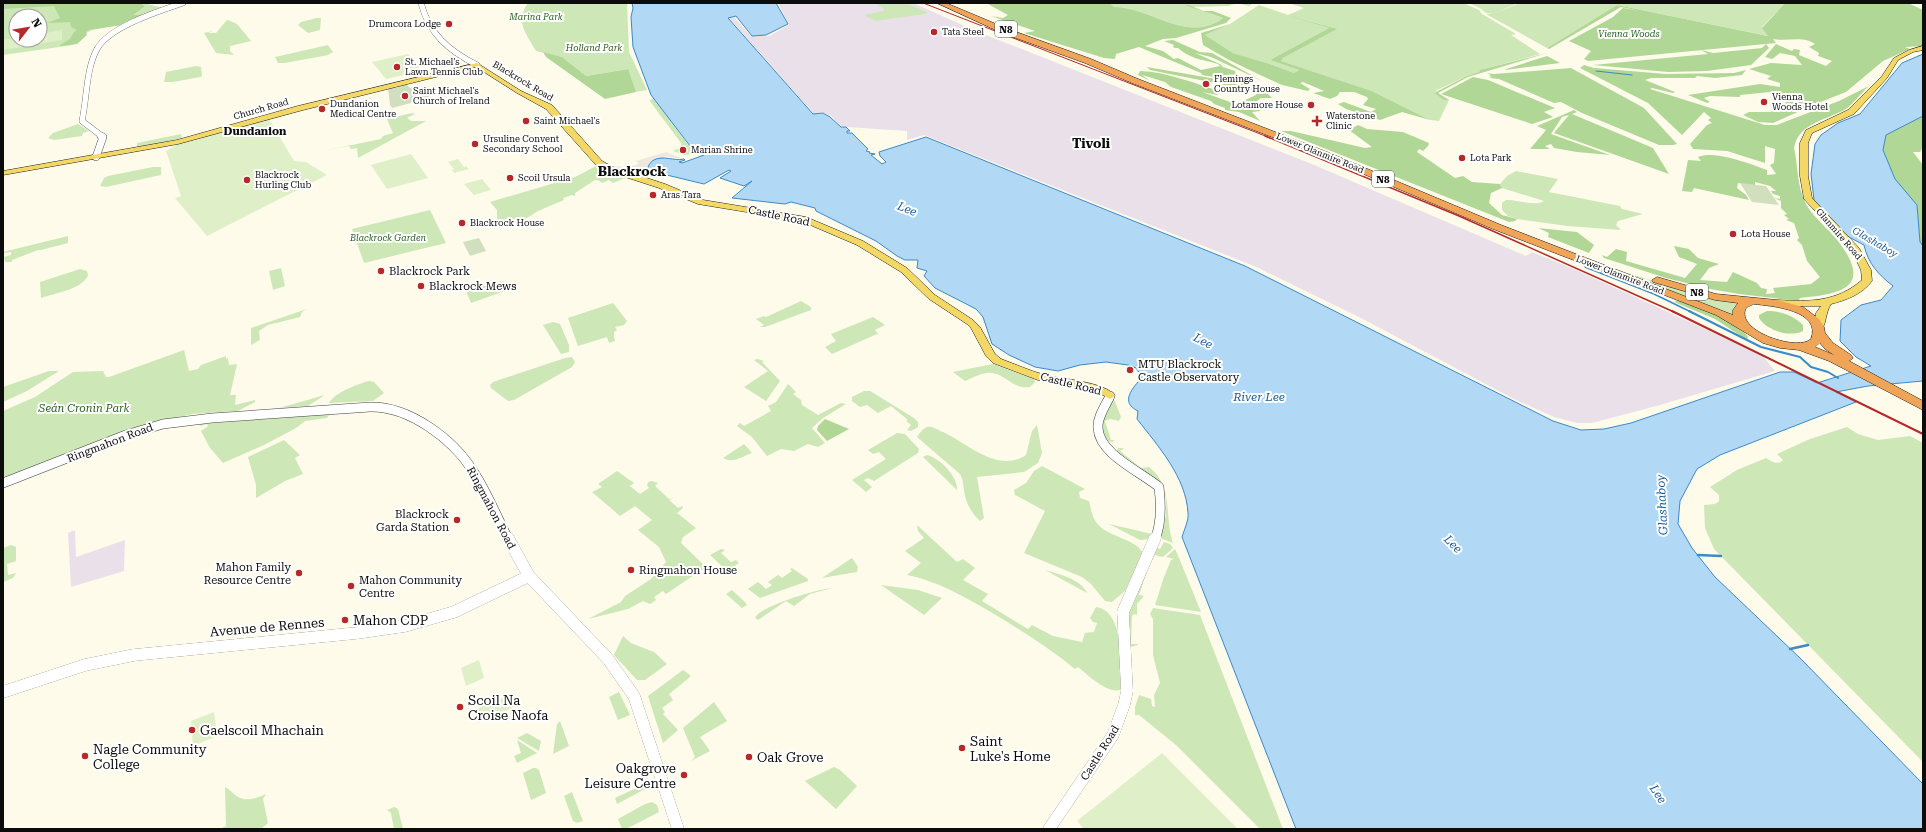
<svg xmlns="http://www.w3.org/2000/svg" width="1926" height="832" font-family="'Roboto Serif',serif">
	<rect width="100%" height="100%" fill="#fefbeb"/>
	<!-- industrial -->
	<g fill="#eae0ea">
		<path d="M778,3H913L976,31L1312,164L1526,256L1532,252L1574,269L1762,355L1775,371L1660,405L1592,423H1577L1554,417L1514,399L1359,317L1254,266L924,135L907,140V131L847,127L841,126L831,116L822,112L814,114L729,18L734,17L751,36H769L789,25Z"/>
		<path d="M75,530L76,557L125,540L124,571L71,587L68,533Z"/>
	</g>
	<!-- green -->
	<g fill="#cde7b6" fill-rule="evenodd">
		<path d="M3,3H143L164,8L125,26H114L92,30L83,35L73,45L3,55ZM16,16H40V40H16Z"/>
		<path d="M528,3H627L629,52L647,90L636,92L627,69L586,76L562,57L536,51C526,34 515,21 528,3Z"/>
		<path d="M874,3H905L927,12L925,14L875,21L864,15L884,11V9Z"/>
		<path d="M1110,3H1254L1249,6L1237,3L1228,6L1192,7L1223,18C1188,45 1150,6 1114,7Z"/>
		<path d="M1288,3H1463L1479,10L1482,14L1516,34L1511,35L1540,54L1480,70L1479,72L1467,76L1437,90L1434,93L1444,100H1449L1439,121L1430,120L1372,91L1281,61L1283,58L1336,29L1294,16L1329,28L1270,60L1299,70L1294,73L1270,64L1233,53L1205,35L1230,24L1259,5L1288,15L1304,8Z"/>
		<path d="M1468,3H1518L1495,13L1520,3H1785L1762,27L1769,36L1617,5L1547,48L1486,14L1494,13H1486L1480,8Z"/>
		<path d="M317,18H321L320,30L308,33L298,25L301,22Z"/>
		<path d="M228,20L237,24L251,41L230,46V51L234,55L216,53L204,33L213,31L208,33H216L226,21Z"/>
		<path d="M328,45L333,52L328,55L285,63H278L275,57Z"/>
		<path d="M196,66L201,67L202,76L200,77L173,82H164L166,72Z"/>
		<path d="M654,99L688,145L699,153L685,155L673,151L681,147V143L649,100Z"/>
		<path d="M412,113L415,114L407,118L411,121H426L358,158L357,148L351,149L349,146L323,151L381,139L383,136L393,133L387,119Z"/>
		<path d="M78,124L89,131L83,133L82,136L54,140L48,138L53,133Z"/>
		<path d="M181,134L182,138L137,148V143Z"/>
		<path d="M596,166L625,178L613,183L609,180L602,183L598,180H595L575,193V196L572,195L563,198L564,200L538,211L527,218L501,225L497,220V210L490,202L575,177Z"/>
		<path d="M153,167H161V175L106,187L100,186L104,178L108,176Z"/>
		<path d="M1363,167C1485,218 1608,277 1739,302L1733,308V317L1529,238Z"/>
		<path d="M1516,171L1558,179L1549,192L1620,206L1622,209L1643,214L1618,221L1616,225L1621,230L1567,226L1517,219L1508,216L1502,210V203L1506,200C1517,199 1534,207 1544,201L1502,188L1500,184L1507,176Z"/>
		<path d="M430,210L446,243L364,263L352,229Z"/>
		<path d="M68,236V243L41,250H38L12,260V262H5L4,257L11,255V252L3,253V252Z"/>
		<path d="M281,268L285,286L273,290L269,271Z"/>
		<path d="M80,269L87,271L88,276C80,290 55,293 41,298L40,282Z"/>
		<path d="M502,281L504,282L507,288L505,291L471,303L466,291Z"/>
		<path d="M801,301L811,307V310L765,327H760L764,325L756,319L764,316L766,317Z"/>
		<path d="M613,303L627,321L624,325L615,327L617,330L614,332V337L615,341L609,343L607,337L578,346L568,318Z"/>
		<path d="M307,309L302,312L300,317L268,325L259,331L260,340L251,345V328Z"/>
		<path d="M873,317L885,325L875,330L879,335L877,334L832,354L825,347L836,341L831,334Z"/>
		<path d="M553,322L560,324L569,345V352L561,354L543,325Z"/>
		<path d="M184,350L189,371L198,369L201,365L226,356V359L228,358L229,365L237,364L230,395H236L235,405L255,400V402L238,411L192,414L131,429L3,479V411L35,397L73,372L103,371L106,377H109Z"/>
		<path d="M572,357L575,362L572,367L514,400L508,401L491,388L490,385L493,382L565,358Z"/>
		<path d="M758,359L764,361L762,362L780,381L766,401L744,387L768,371L754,360Z"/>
		<path d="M993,364L1034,379L1035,382L1030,387C1011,390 1004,370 986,373C979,374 972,378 965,381L953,372Z"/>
		<path d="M49,371H59L27,391L3,402V387Z"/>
		<path d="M369,381L374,382L384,393L373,401L329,403C335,392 358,384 369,381Z"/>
		<path d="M788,384L796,392L793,394L801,400L802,405L818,415L841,403L846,404L823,418L812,428L825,443L818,447L808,444L794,451L781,449L767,456L752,437L737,426L740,423L744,426L771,411L768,406L776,402Z"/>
		<path d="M864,391H870L914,418L918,422V427L911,431L907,430L911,425L906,421L908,420L891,406L878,413L867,405L860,407L852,401V397Z"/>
		<path d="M325,395L308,406L279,408Z"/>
		<path d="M1113,400L1115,401L1121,417L1119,421L1110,419L1105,421L1111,440H1115L1112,442L1106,440C1097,425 1106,414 1113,400Z"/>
		<path d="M330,414L327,418L305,421L296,428L264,445L223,463L210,448L201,431L208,426L207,424L201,426L200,424Z"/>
		<path d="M1037,425L1042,453L1038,463L1024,472L977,477L984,518L980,521C973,515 967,505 965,496C963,488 964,481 960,474L917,437C919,434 924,427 928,427C933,426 939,431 943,432C967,443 998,474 1026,455L1032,431Z"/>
		<path d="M1847,427L1858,434L1878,440L1910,436L1923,443V762L1714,549L1705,528L1704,505L1715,504L1719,501V495L1710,487L1737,470L1766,458C1771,461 1777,466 1783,460L1777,454L1810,439Z"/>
		<path d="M897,433L905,434L919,449L918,453L874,481L868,478L864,480L872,487L866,492L852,480L886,459L879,452L873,454L868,450Z"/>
		<path d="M284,440L300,455L295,458L303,474L285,481L256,498V485L248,457Z"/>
		<path d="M744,444L752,453C743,456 733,464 723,458Z"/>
		<path d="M1118,448H1124L1120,451L1141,468L1149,467C1174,486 1164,517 1173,543L1160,538C1166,523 1169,503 1163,487L1116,452Z"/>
		<path d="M927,455C940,458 958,477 957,490L923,457Z"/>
		<path d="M1042,466L1085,489L1079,492L1080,498L1089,501C1091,508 1092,517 1096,522C1107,538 1134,537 1143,553L1125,591L1112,602L1105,601L1091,584L1082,577L1024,553L1045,511L1015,495L1014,490L1026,483L1034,471Z"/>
		<path d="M617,471L634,483L630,486L640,494L649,488L647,485L648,482L652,481L658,483L655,486L669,499L674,497L669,500L678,508L682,506L683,508L677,513L696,528L683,537L681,543L706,567L666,594L663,591L654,597L656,600L650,604L643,601L628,609L588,619L621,602L625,596L651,579L666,562L659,547L638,530L652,520L635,506L620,516L592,492L602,487L598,484Z"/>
		<path d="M1109,524L1152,534L1150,539L1140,540Z"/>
		<path d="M917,525L957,562L963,559L975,568L963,580L988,594L982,601L1028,629L1032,625L1053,636L1082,642L1085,633L1094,632L1097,623L1093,622L1090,618L1096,607C1125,611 1121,667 1122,689C1109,696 1088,675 1078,667L1075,669C1048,647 1019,629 989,611C961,595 937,581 907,575L921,563L905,551L924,538L918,531Z"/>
		<path d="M1164,542L1170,544L1173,548L1163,557L1155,555L1149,566L1139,595L1144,596L1137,604V615L1134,614L1132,616L1131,644H1138V645L1130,647L1127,616L1156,547L1160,549Z"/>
		<path d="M11,545L16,547V561L7,564L8,575L16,573L13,578L3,582V548Z"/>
		<path d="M721,549L725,550L721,553L731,562L736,560L739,563L727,571L710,555Z"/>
		<path d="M1175,549L1179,558H1177H1179L1201,612L1155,605L1164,577L1171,560L1174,559L1166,557Z"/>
		<path d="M852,558L858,567L857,572L822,578Z"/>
		<path d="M792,568L808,579V581L760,598L748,589L758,582L766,589L772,585L768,582L778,575L782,578L792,571L790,569Z"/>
		<path d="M1045,570C1058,574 1081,579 1087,593Z"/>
		<path d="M881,585L918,590L942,598L924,615Z"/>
		<path d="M832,588L810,594L794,606L786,601L758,620L755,618C760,606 818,589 832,588Z"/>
		<path d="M732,590L745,602L747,605L742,608L726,594Z"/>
		<path d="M1153,608L1200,615L1283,829H1260L1176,745L1139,715H1135V707L1139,695L1151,699L1152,706L1155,707L1154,695L1160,683L1153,655V619L1150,614Z"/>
		<path d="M623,636L631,643L654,652L667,664L645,680H637L614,655Z"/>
		<path d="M683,670L690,675V677L669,694L673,700L662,708L665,712L663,714L678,730L663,743L648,696Z"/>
		<path d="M619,692L630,715L618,720L609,697Z"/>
		<path d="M714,702L727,721L700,737L710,751L691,761L695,757L683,728Z"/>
		<path d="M560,721L569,746L553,754L557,724Z"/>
		<path d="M527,733L541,741L539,751L517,738Z"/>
		<path d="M517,740L537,753L517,763L514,756L521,753Z"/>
		<path d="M834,767L840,770L857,786L836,809L805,781Z"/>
		<path d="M533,768H536L539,770L546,793L531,800L523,773Z"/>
		<path d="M650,780L647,788L617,804L615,798L647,783Z"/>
		<path d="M225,787C231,790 233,794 238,797C247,802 257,798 266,794L263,799L268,823L261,829H220L226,826Z"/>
		<path d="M572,792L583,821L577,823L573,821L564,796Z"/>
		<path d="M652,802L657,805L659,812L626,829H622L618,819L645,804Z"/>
		<path d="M394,807L398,809L403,829H394L391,813L387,810Z"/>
	</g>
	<!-- forest -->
	<g fill="#b0d796">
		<path d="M3,3H143L142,5L145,6L133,15H143L127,24L89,30L86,32L87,35L77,44L61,46L60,45L70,39L74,32L77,30L71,27L70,22L47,23L60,18L54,6L3,9Z"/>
		<path d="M986,3H1110L1114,7C1149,6 1188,45 1223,18C1210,13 1198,10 1185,5H1189L1203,11H1213L1231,18L1226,23L1176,38L1163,39L1145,46L1163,51L1174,59L1178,58L1201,70L1220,66L1218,64C1204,60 1190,59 1178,48H1175L1173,47L1174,45L1164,41L1173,40L1200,52L1212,53L1262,81L1211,57L1195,53L1220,64L1223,67L1235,71L1236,75L1227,74L1249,81L1254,84L1202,75L1201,73L1139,47L1116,54L1115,59L1104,58L1024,33L1035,31L991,16L1003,18L1008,15Z"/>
		<path d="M1785,3H1908L1923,10V46L1905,47L1910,49L1883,61L1846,92L1818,103L1773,123L1758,122L1743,115L1749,112H1771L1788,101L1804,95L1795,93L1784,96L1770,92L1740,95V97L1710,96L1704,98L1710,102L1707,103L1688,95L1760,84L1780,87V83L1767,79L1771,76L1749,69L1771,63L1802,65L1795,56L1780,53L1772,59L1765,57L1776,44L1792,51L1794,49L1800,50L1799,55L1826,66L1832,61L1818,56L1819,53L1809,47L1815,44C1803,35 1787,42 1773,39L1776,43L1588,61L1584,59L1591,51L1569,41L1613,17L1623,8L1639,11L1621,7L1549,49L1547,48L1617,5L1768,36L1762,28Z"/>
		<path d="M1288,15L1337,29L1283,58L1281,61L1372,91L1430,120L1402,112L1380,120L1346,109L1338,104L1344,102L1371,112L1376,109L1363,105L1368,99L1367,97L1354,92H1340L1337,96L1330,99L1313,93L1324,91L1303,82L1300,83L1310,89L1308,91L1282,85L1258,74L1229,60L1203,45L1201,33L1230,24L1205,35L1233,53L1270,64L1294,73L1299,70L1270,60L1329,28Z"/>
		<path d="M1766,44L1769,48L1751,65L1707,71L1668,72L1593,65L1708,54L1701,50L1713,53L1762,48Z"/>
		<path d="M543,52L562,57L586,76L628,69L636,92L605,99L546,57Z"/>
		<path d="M1547,53L1468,77L1438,93L1449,100H1444L1434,93L1467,76L1479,72L1480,70Z"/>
		<path d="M1547,56L1560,63L1505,70L1506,69Z"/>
		<path d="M1584,65L1594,68L1666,74L1734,73L1746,70L1742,75L1715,78L1697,76L1695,78H1651L1645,80L1675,92L1673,93L1652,88L1650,89L1765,125H1777L1839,101L1869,86C1862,92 1853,104 1847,108C1830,120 1799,121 1794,148C1798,165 1797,186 1805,202C1812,217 1828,228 1838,241C1874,288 1841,294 1800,298L1798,301L1739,294L1710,289L1666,278L1604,258L1602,255L1607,257L1616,249L1627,252L1626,261L1685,278L1697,264L1679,257L1674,246L1689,249L1698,258L1719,264L1709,268L1700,280L1727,282L1733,272L1757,283L1761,288L1767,289L1766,294L1775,293L1773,288L1811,284L1820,277L1807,261L1802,245L1797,240L1799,238L1794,223L1786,220L1789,219L1784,215L1787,214L1781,208V201L1774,198L1780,199V196L1773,194L1771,191H1776L1770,186L1755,182V186L1738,183L1737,188L1746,195L1749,200L1694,188L1692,192L1682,191L1688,160L1701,161L1698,157C1715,150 1750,164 1767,170V175L1776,174L1770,165L1774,163L1775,149L1765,146V163L1727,151L1693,149L1690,144L1707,125L1712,123L1708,120L1711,118L1704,112L1682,135L1648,103L1580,68Z"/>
		<path d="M1147,67L1256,86H1267L1273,89L1267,93L1272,98H1261L1253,104L1261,107L1260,111L1252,112L1260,121L1239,112L1225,110V108L1214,104L1211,101L1171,87L1165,82L1142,75L1150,81L1138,75L1140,71C1168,72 1196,84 1222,92L1217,95L1202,92L1233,103L1237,104L1256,95L1255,91L1150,70Z"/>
		<path d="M1571,68L1644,108L1677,144L1673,145H1659L1582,113L1561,102L1554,103L1499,79L1489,78L1492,77L1489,76L1491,75L1487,73L1494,74Z"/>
		<path d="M1473,77L1488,80L1555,108L1544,112L1553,117L1532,124L1441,94Z"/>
		<path d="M1574,110L1577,112L1572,114L1653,148L1669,174L1554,133L1569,115L1562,117L1551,134L1610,155L1577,152L1554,148L1551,144L1545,146L1550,149H1530L1546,130L1537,126Z"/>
		<path d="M1923,116V147L1920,152H1913L1923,165V246L1920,243L1917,205L1895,179L1883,150L1886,135Z"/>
		<path d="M1358,125L1367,129L1403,132L1429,143L1428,146L1423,151L1419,149L1417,152L1455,178L1463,176L1472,182L1500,184L1502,188L1491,193L1489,203L1502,215L1517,219L1515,221L1509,222L1281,131H1291L1365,148L1372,147L1349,130Z"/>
		<path d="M1538,228L1577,232L1594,245L1589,253L1548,237L1549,233Z"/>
		<path d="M1679,300L1720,316L1745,333L1748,337L1747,340L1715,319L1674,302Z"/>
		<path d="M1767,311C1780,311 1793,315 1803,325V331C1790,338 1766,330 1759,318V315Z"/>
		<path d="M825,419L849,429L827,441L817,430L818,426Z"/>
	</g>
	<!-- cemetery -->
	<g fill="#d2dfbe">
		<path d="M406,84L410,88L419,86L430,98L392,108L390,105L388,88H396Z"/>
		<path d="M1740,183L1766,186L1779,205L1752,202Z"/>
		<path d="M479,238L486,251L470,256L463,242Z"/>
	</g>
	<!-- pitch -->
	<g fill="#dfefc8">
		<path d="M62,30V40L3,50V40L16,38V40H40V34Z"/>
		<path d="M408,54L422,71L386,79L372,62Z"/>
		<path d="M269,119L294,161L306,162L327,175L207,236L175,198L181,196L166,151L178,144Z"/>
		<path d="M411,154L428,178L387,189L371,165Z"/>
		<path d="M458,159L464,167L466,166L469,169L454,173L452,170L454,169L448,162Z"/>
		<path d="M482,179L491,190L474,195L464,184Z"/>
		<path d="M479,660L484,678L466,686L461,668Z"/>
		<path d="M510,695L514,707L478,723L474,710Z"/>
		<path d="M214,712L217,736L193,746L191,721Z"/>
		<path d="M1162,753L1238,829H1084L1077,821Z"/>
	</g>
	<!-- plaza -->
	<path fill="#ede9db" d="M666,152L684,159L667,157L654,161L648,167L655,173L652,174L634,176L613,168L618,166L624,168L639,164L636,161Z"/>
	<!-- water -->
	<path fill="#b1d8f4" stroke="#3b8ac9" d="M632,3H776L788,24L766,35L752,36L736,16L728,18L813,114L823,113L830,117L841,127H846L850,131H847V133H852L868,149L866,151L870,152L869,153L875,154L871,155L882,164L886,162L880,156L879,152L926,137L1245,266L1553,421L1581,430L1604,429L1631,423L1780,372H1794L1817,383L1871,366L1856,357L1840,341L1841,320L1861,305L1881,300L1893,286C1879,275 1868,264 1864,245L1845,235L1814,200L1811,174L1815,144L1821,135L1838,123L1860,114L1902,63L1923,54V116L1886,135L1883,150L1895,179L1917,205L1920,242L1923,246V381L1868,386L1836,392L1856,402L1720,455L1697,469L1680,501L1678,524L1692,548L1715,577L1801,659L1923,784V829H1296L1182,537C1184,530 1189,520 1188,513C1186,477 1158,446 1137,419L1138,411C1119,402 1133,388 1142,377L1136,368L1128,365L1106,362L1080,365L1058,371L1035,367L1009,355L992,344L983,317L976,309L935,288L924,276L927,271L917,268L918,260H905L897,256L876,241L816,211L815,208L791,202L785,204L732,198L752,181L744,186L720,178L731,171L729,170L704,184L650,171L648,167C655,151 673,162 684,159L685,160L679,162L682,163L704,155L690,146L651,95L633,47L631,17L633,8Z"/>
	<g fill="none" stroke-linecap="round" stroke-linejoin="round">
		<!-- stream-far3 -->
		<path stroke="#3b8ac9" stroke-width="1" d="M1596,71L1632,75"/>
		<!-- stream-far2 -->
		<path stroke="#3b8ac9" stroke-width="1.5" d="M1585,267L1654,294L1691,312"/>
		<!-- stream-far1 -->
		<path stroke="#3b8ac9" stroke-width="2" d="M1689,311L1761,347L1800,357L1811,367L1828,372L1838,378"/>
		<!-- stream -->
		<g stroke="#3b8ac9" stroke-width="2.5">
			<path d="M1698,555L1721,556"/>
			<path d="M1790,649L1808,645"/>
		</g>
		<!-- minor-far3 casing -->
		<g stroke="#3f3f3f" stroke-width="6">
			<g id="minor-far3">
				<path d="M421,3C429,34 449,51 477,65"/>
				<path d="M103,137L82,121C87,98 86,69 97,49C110,26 160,11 183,3"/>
			</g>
		</g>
		<!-- minor-far2 casing -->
		<g stroke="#3f3f3f" stroke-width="8">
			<path id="minor-far2" d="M96,157L103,137L101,136"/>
		</g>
		<!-- minor-far1 casing -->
		<g stroke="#3f3f3f" stroke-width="10">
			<g id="minor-far1">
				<path d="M1110,396C1106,405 1097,417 1098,428C1099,454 1141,472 1159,487C1161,504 1162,523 1155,539"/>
				<path d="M3,483L126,435L163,424L212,418L370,407C409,406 453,439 473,471C487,492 497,517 508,539"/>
			</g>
		</g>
		<!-- minor casing -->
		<g stroke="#3f3f3f" stroke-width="12">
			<g id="minor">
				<path d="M508,538L529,576L608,659L634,696L678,829"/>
				<path d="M3,692L85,665L134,655L357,633L405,626L454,612L529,576"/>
				<path d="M1049,829L1113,735L1124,705L1127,691L1123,612L1155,538"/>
			</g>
		</g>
		<!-- major casing -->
		<g stroke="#1d1d1d" stroke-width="1">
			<g id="major">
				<path d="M1923,46V50L1913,52L1898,60L1887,78L1854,114L1812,133L1808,143V176L1812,198L1859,248L1871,270L1872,281C1862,294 1847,300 1831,304C1825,314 1827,321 1822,329H1816L1814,327L1816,313L1821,306H1778L1773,303L1778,300C1809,302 1837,302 1862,280L1861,270L1852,251L1804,199L1800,176V143L1806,130L1848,110L1882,76L1894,58L1909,50Z"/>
				<path d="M477,63L521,91L552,105L602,161L613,167L665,184L703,200L806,217L863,241L907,268L935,295L973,320L980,327L995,354L1001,359C1015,364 1030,371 1045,375C1061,379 1106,382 1115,396L1110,399L1101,394L1076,387L1038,380L993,363L986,356L971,328L967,324L929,299L901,272L857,245L801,221L698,204L659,188L607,171L596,165L546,109L517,93L476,67L303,110L178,144L3,175V171L177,140L298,106Z"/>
			</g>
		</g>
		<!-- highway casing -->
		<g stroke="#1d1d1d" stroke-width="1">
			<path id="highway" d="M937,3H946L1008,29L1091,59L1138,79L1327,152L1501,225L1733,315V310L1738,303L1715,300L1653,282L1652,280L1657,277L1716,294L1777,300L1803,307L1819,319L1824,327L1825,333L1833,343L1851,355L1853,358L1849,361L1923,401V410L1829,361L1799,350L1780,348L1763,343L1716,315L1493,229L1321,156L1132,83L1085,63L1002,33ZM1754,304C1772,306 1822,310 1811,339C1798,352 1734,331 1746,308ZM1820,343L1825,349L1834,355L1815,347Z"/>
		</g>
		<!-- minor-far3 -->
		<use href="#minor-far3" stroke="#fff" stroke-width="5.5"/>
		<!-- minor-far2 -->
		<use href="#minor-far2" stroke="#fff" stroke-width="7"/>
		<!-- minor-far1 -->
		<use href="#minor-far1" stroke="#fff" stroke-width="9"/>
		<!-- minor -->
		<use href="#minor" stroke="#fff" stroke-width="12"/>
		<!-- major -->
		<use href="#major" fill="#f4d865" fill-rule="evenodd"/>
		<!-- highway -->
		<use href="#highway" fill="#f0a457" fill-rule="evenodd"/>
		<!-- rail-far2 -->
		<path stroke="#b72829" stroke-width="1" d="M923,3L1268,137"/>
		<!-- rail-far1 -->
		<path stroke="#b72829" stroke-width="1.5" d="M1265,136L1459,216L1674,312"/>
		<!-- rail -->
		<path stroke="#b72829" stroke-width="2" d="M1672,311L1923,434"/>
	</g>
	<!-- markers -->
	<g fill="#b72829" stroke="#fff" stroke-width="1.5">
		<circle cx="449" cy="24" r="4"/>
		<circle cx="934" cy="32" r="4"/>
		<circle cx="397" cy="67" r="4"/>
		<circle cx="1206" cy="84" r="4"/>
		<circle cx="405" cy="96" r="4"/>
		<circle cx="1764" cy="102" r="4"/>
		<circle cx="1311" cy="105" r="4"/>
		<circle cx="322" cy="109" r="4"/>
		<circle cx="526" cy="121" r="4"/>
		<path d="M1315 115h4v4h4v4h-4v4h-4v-4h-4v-4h4z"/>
		<circle cx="475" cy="144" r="4"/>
		<circle cx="683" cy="150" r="4"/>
		<circle cx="1462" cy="158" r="4"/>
		<circle cx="510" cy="178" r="4"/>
		<circle cx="247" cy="180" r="4"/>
		<circle cx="653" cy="195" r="4"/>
		<circle cx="462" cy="223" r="4"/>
		<circle cx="1733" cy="234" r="4"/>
		<circle cx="381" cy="271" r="4"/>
		<circle cx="421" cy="286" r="4"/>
		<circle cx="1130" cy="370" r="4"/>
		<circle cx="457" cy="520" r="4"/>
		<circle cx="631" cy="570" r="4"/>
		<circle cx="299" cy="573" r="4"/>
		<circle cx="351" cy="586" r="4"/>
		<circle cx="345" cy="620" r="4"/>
		<circle cx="460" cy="707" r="4"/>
		<circle cx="192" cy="730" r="4"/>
		<circle cx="962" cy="748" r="4"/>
		<circle cx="85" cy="756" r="4"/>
		<circle cx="749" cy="757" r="4"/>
		<circle cx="684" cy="775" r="4"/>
	</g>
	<g text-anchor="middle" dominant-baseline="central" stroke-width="4" stroke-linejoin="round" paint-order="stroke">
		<!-- far-park labels -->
		<g font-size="9" font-style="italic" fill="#29611f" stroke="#fff">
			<text x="536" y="17">Marina Park</text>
			<text x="1629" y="34">Vienna Woods</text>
			<text x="594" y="48">Holland Park</text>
			<text x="388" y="238">Blackrock Garden</text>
		</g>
		<!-- far-poi labels -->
		<g font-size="9" fill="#0c0c0c" stroke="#fff" text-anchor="start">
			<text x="441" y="24" text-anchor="end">Drumcora Lodge</text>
			<text x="942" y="32">Tata Steel</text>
			<text x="405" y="62">St. Michael's<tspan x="405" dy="10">Lawn Tennis Club</tspan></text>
			<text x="1214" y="79">Flemings<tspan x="1214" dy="10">Country House</tspan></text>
			<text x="413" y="91">Saint Michael's<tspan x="413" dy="10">Church of Ireland</tspan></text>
			<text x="1772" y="97">Vienna<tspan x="1772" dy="10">Woods Hotel</tspan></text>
			<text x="330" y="104">Dundanion<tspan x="330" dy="10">Medical Centre</tspan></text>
			<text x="1303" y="105" text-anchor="end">Lotamore House</text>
			<text x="1326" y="116">Waterstone<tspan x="1326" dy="10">Clinic</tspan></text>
			<text x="534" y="121">Saint Michael's</text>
			<text x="483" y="139">Ursuline Convent<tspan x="483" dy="10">Secondary School</tspan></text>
			<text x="691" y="150">Marian Shrine</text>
			<text x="1470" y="158">Lota Park</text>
			<text x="255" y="175">Blackrock<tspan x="255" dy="10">Hurling Club</tspan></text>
			<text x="518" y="178">Scoil Ursula</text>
			<text x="661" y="195">Aras Tara</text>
			<text x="470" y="223">Blackrock House</text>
			<text x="1741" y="234">Lota House</text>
		</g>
		<!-- far-street labels -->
		<g font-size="9" fill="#0c0c0c" stroke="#fff">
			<text transform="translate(523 81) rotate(31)">Blackrock Road</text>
			<text transform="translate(261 109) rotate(-16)">Church Road</text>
			<text transform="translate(1320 153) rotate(22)">Lower Glanmire Road</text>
			<text transform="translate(1839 234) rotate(49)">Glanmire Road</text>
			<text transform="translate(1620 275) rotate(21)">Lower Glanmire Road</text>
		</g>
		<!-- shield labels -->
		<g fill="#fff" stroke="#555" stroke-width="1">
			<rect x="995" y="21" width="22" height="16" rx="3"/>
			<rect x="1372" y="171" width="22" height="16" rx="3"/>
			<rect x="1686" y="284" width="22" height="16" rx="3"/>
		</g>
		<g font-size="10" font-weight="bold" fill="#0c0c0c">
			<text x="1006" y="29">N8</text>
			<text x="1383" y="179">N8</text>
			<text x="1697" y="292">N8</text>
		</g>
		<!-- far-water labels -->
		<g font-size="10" font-style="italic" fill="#195c99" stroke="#fff">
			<text transform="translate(1875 242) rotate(30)">Glashaboy</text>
		</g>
		<!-- far-quarter labels -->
		<g font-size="11" font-weight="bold" fill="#0c0c0c" stroke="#fff">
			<text x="255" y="131">Dundanion</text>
		</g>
		<!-- street labels -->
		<g font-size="11" fill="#0c0c0c" stroke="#fff">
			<text transform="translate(779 216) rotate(12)">Castle Road</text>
			<text transform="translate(1071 384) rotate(14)">Castle Road</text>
			<text transform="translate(110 443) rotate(-21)">Ringmahon Road</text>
			<text transform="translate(491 508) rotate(62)">Ringmahon Road</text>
			<text transform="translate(1100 753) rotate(-58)">Castle Road</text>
		</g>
		<!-- poi labels -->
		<g font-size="11" fill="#0c0c0c" stroke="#fff" text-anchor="start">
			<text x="389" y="271">Blackrock Park</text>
			<text x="429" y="286">Blackrock Mews</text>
			<text x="1138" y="364">MTU Blackrock<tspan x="1138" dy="13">Castle Observatory</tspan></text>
			<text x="449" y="514" text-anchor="end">Blackrock<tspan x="449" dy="13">Garda Station</tspan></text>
			<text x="291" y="567" text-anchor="end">Mahon Family<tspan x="291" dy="13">Resource Centre</tspan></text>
			<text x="639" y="570">Ringmahon House</text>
			<text x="359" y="580">Mahon Community<tspan x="359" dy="13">Centre</tspan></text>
		</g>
		<!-- park labels -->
		<g font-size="11" font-style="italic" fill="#29611f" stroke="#fff">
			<text x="84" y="408">Seán Cronin Park</text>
		</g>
		<!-- water labels -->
		<g font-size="12" font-style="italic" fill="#195c99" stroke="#fff">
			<text transform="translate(907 209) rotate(22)">Lee</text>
			<text transform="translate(1203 341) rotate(27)">Lee</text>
			<text x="1259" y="397">River Lee</text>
			<text transform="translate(1662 505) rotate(-93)">Glashaboy</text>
			<text transform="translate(1453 544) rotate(45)">Lee</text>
			<text transform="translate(1658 794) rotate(56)">Lee</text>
		</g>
		<!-- far-district labels -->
		<g font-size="13" font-weight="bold" fill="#0c0c0c" stroke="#fff">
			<text x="1091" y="143">Tivoli</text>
			<text x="632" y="171">Blackrock</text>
		</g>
		<!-- near-poi labels -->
		<g font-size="13" fill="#0c0c0c" stroke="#fff" text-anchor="start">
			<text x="353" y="620">Mahon CDP</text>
			<text x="468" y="700">Scoil Na<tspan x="468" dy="15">Croise Naofa</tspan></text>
			<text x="200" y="730">Gaelscoil Mhachain</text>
			<text x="970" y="741">Saint<tspan x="970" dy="15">Luke's Home</tspan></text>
			<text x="93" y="749">Nagle Community<tspan x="93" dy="15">College</tspan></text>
			<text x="757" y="757">Oak Grove</text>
			<text x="676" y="768" text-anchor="end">Oakgrove<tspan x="676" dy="15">Leisure Centre</tspan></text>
		</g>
		<!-- near-street labels -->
		<g font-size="13" fill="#0c0c0c" stroke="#fff">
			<text transform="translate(267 627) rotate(-5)">Avenue de Rennes</text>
		</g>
	</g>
	<!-- border -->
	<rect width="1926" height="832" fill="none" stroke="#0c0c0c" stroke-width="8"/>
	<!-- north arrow -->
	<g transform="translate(28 28) rotate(59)"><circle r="19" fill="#ffffff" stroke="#9e9e9e"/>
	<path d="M0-3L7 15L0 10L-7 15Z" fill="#b72829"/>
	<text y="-6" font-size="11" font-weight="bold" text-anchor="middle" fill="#0c0c0c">N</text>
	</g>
</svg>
